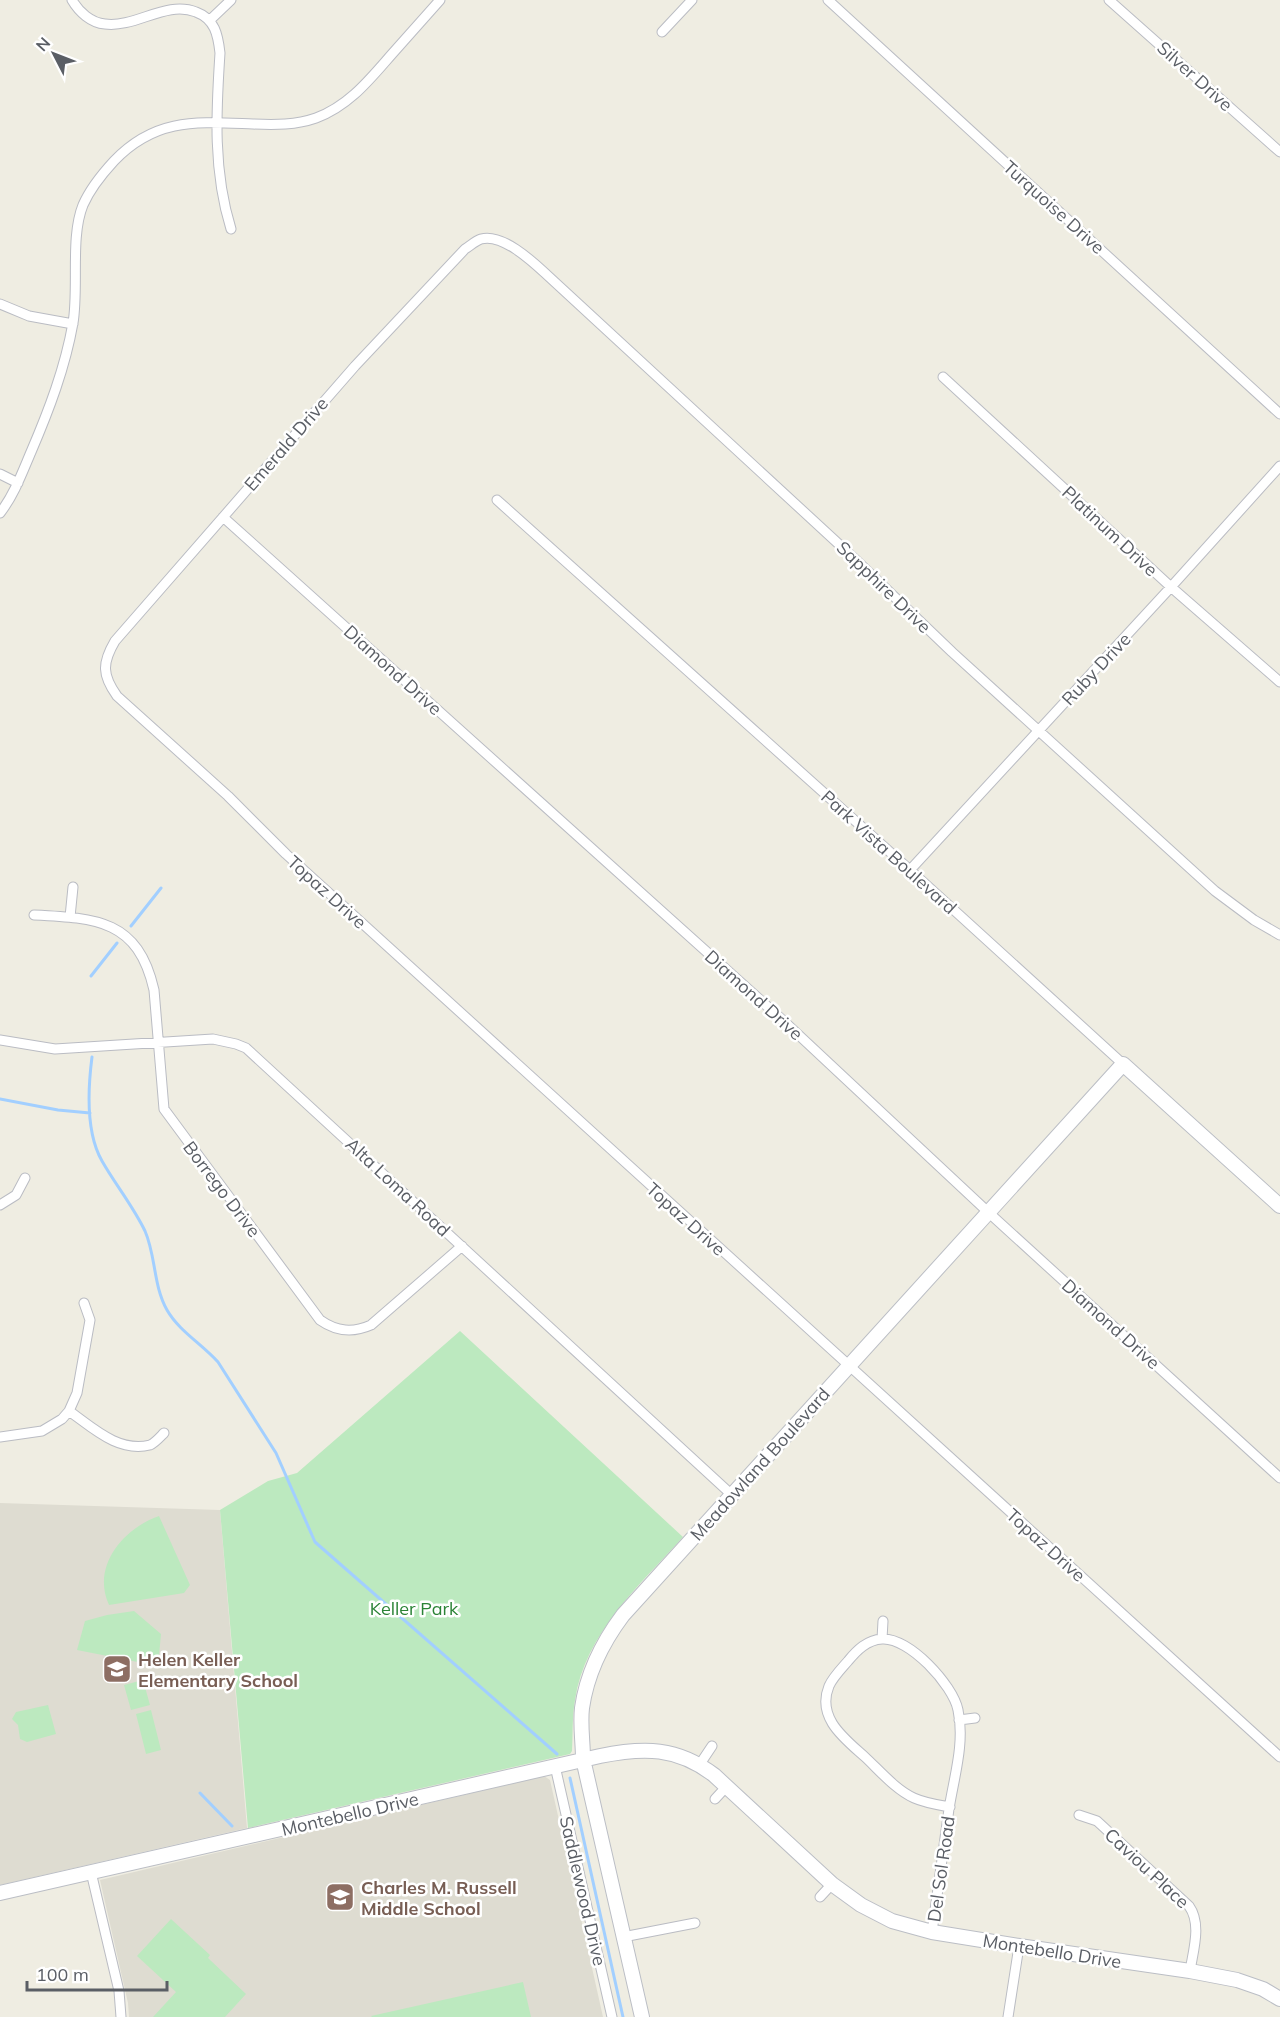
<svg xmlns="http://www.w3.org/2000/svg" width="1280" height="2017" viewBox="0 0 1280 2017" font-family="Mulish,sans-serif">
<rect width="100%" height="100%" fill="#efede2"/>
<path fill="#dedcd1" d="M 0,1503 L 220,1510 L 247,1828 L 0,1885 Z
M 544,1776 L 550,1780 L 603,2017 L 129,2017 L 128,2003 L 100,1880 Z"/>
<path fill="#bce9bf" d="M 460,1331 L 683,1537 C 640,1585 585,1633 575,1700 C 572,1717 573,1734 572,1751 L 570,1754 L 248,1828 L 220,1510 L 268,1481 L 297,1473 Z
M 159,1516 L 190,1585 L 184,1593 L 109,1605 C 91,1566 124,1528 159,1516 Z
M 134,1611 L 161,1634 L 158,1666 L 77,1650 L 85,1621 L 107,1615 Z
M 143,1680 L 150,1705 L 131,1710 L 124,1685 Z
M 48,1705 L 56,1734 L 27,1742 L 20,1739 L 18,1725 L 12,1719 L 16,1712 Z
M 151,1710 L 161,1750 L 146,1754 L 136,1714 Z
M 171,1919 L 210,1955 L 208,1958 L 246,1994 L 225,2017 L 153,2017 L 176,1992 L 137,1956 Z
M 523,1982 L 531,2017 L 372,2017 L 371,2016 Z"/>
<g fill="none" stroke-linecap="round" stroke-linejoin="round">
<path stroke="#a2cfff" stroke-width="3" d="M 131,926 L 161,888
M 91,976 L 117,943
M 92,1057 C 88,1088 86,1133 102,1161 C 115,1184 133,1206 145,1231 C 156,1256 153,1285 167,1310 C 179,1331 202,1344 218,1362 L 276,1453 L 315,1542 L 557,1754
M 0,1099 L 58,1110 L 90,1113
M 570,1778 L 623,2017
M 200,1793 L 232,1826"/>
<g stroke="#babcc3" stroke-width="11">
<path id="street" d="M 72,0 C 79,12 91,23 105,24 C 136,28 166,0 196,12 C 215,19 218,35 220,53 C 216,113 213,171 231,229
M 828,0 L 1280,414
M 1109,0 L 1280,152
M 210,20 L 231,0
M 662,32 L 692,0
M 0,304 L 29,316 L 73,324
M 943,377 L 1171,587 L 1280,682
M 0,474 L 18,483
M 497,500 L 910,870 L 1123,1064
M 0,513 C 14,495 22,473 31,452 C 49,410 65,368 73,323 C 79,287 70,237 83,205 C 90,189 102,174 114,161 C 156,117 198,122 253,124 C 275,125 296,125 316,118 C 349,106 370,79 392,54 C 408,36 424,18 440,0
M 223,517 L 788,1025 L 988,1212 L 1280,1478
M 910,870 L 1171,587 L 1280,466
M 34,915 C 97,918 138,920 154,990 L 164,1109 L 320,1320 C 337,1332 353,1333 371,1325 L 462,1246
M 70,917 L 73,887
M 1280,935 L 1254,920 L 1215,891 L 952,652 L 856,560 L 546,274 C 532,261 502,233 481,239 C 475,241 470,246 465,249 L 355,366 L 115,641 C 102,663 102,675 117,696 L 228,796 L 286,854 L 1280,1757
M 0,1040 L 55,1049 L 213,1039 L 236,1044 L 246,1048 L 732,1495
M 0,1205 L 16,1195 L 25,1178
M 69,1411 C 92,1427 118,1453 150,1445 C 155,1443 160,1437 164,1433
M 0,1437 L 42,1431 L 62,1419 L 69,1411 L 77,1393 L 90,1320 L 84,1303
M 882,1639 L 883,1621
M 959,1720 L 975,1718
M 700,1764 L 712,1746
M 555,1766 L 612,2017
M 715,1799 L 727,1786
M 1079,1815 L 1097,1821 L 1189,1906 C 1202,1924 1193,1951 1190,1971
M 91,1872 L 119,1991 L 121,2017
M 820,1897 L 832,1884
M 932,1932 C 938,1891 943,1850 949,1809 C 954,1777 965,1743 958,1710 C 953,1685 909,1637 882,1639 C 867,1640 857,1650 848,1661 C 842,1668 833,1677 829,1686 C 816,1718 845,1739 865,1757 C 880,1771 896,1790 914,1798 C 925,1803 938,1805 950,1807
M 623,1937 L 695,1923
M 1008,2017 L 1019,1946"/>
</g>
<g stroke="#bbbec5" stroke-width="16">
<path id="secondary" d="M 0,1893 L 600,1756 C 644,1747 677,1747 714,1775 L 832,1884 L 861,1905 L 892,1921 L 932,1932 L 1019,1946 L 1190,1971 L 1237,1980 L 1263,1989 L 1280,1999
M 642,2017 L 583,1759 C 583,1742 580,1725 582,1708 C 587,1673 602,1643 623,1615 L 1123,1064 L 1280,1206"/>
</g>
<use href="#street" stroke="#fff" stroke-width="9"/>
<use href="#secondary" stroke="#fff" stroke-width="14"/>
</g>
<defs>
<g id="school-square" transform="scale(1.5)"><rect x="-9" y="-9" width="18" height="18" rx="4" fill="#8d6e63" stroke="#fff"/><path d="M0-5L7-2L0 1L-7-2ZM-4 1L0 2.5L4 1V4Q0 6-4 4Z" fill="#fff"/></g>
</defs>
<g fill-rule="evenodd">
<use href="#school-square" x="117" y="1669"/>
<use href="#school-square" x="340" y="1897"/>
</g>
<g text-anchor="middle" dominant-baseline="central" stroke-width="5" stroke-linejoin="round" paint-order="stroke">
<g font-size="18" fill="#5a5e65" stroke="#fff">
<text transform="translate(1195 76) rotate(42)">Silver Drive</text>
<text transform="translate(1054 207) rotate(42)">Turquoise Drive</text>
<text transform="translate(286 444) rotate(-49)">Emerald Drive</text>
<text transform="translate(1110 531) rotate(43)">Platinum Drive</text>
<text transform="translate(884 587) rotate(44)">Sapphire Drive</text>
<text transform="translate(1096 669) rotate(-47)">Ruby Drive</text>
<text transform="translate(393 670) rotate(42)">Diamond Drive</text>
<text transform="translate(889 852) rotate(42)">Park Vista Boulevard</text>
<text transform="translate(327 892) rotate(42)">Topaz Drive</text>
<text transform="translate(754 995) rotate(42)">Diamond Drive</text>
<text transform="translate(398 1187) rotate(43)">Alta Loma Road</text>
<text transform="translate(222 1189) rotate(53)">Borrego Drive</text>
<text transform="translate(686 1219) rotate(42)">Topaz Drive</text>
<text transform="translate(1111 1324) rotate(42)">Diamond Drive</text>
<text transform="translate(760 1464) rotate(-48)">Meadowland Boulevard</text>
<text transform="translate(1046 1545) rotate(42)">Topaz Drive</text>
<text transform="translate(350 1814) rotate(-13)">Montebello Drive</text>
<text transform="translate(1147 1868) rotate(43)">Caviou Place</text>
<text transform="translate(941 1869) rotate(-82)">Del Sol Road</text>
<text transform="translate(583 1891) rotate(77)">Saddlewood Drive</text>
<text transform="translate(1052 1951) rotate(9)">Montebello Drive</text>
</g>
<g font-size="18" fill="#2b8336" stroke="#fff">
<text x="414" y="1608">Keller Park</text>
</g>
<g font-size="18" font-weight="bold" fill="#785e54" stroke="#fff" text-anchor="start">
<text x="138" y="1659">Helen Keller<tspan x="138" dy="21">Elementary School</tspan></text>
<text x="361" y="1887">Charles M. Russell<tspan x="361" dy="21">Middle School</tspan></text>
</g>
</g>
<g transform="translate(54 54) rotate(312)" stroke="#ffffff" stroke-width="4.5" paint-order="stroke">
<path d="M0-4.5L10 22L0 15L-10 22Z" fill="#5a5e65"/>
<text y="-9" font-size="16" font-weight="bold" text-anchor="middle" fill="#5a5e65">N</text>
</g>
<path d="M27 1981v9h140v-9" fill="none" stroke="#5a5e65" stroke-width="3"/>
<text x="36" y="1981" font-size="18" fill="#5a5e65" stroke="#ffffff" stroke-width="4.5" paint-order="stroke">100 m</text>
</svg>
